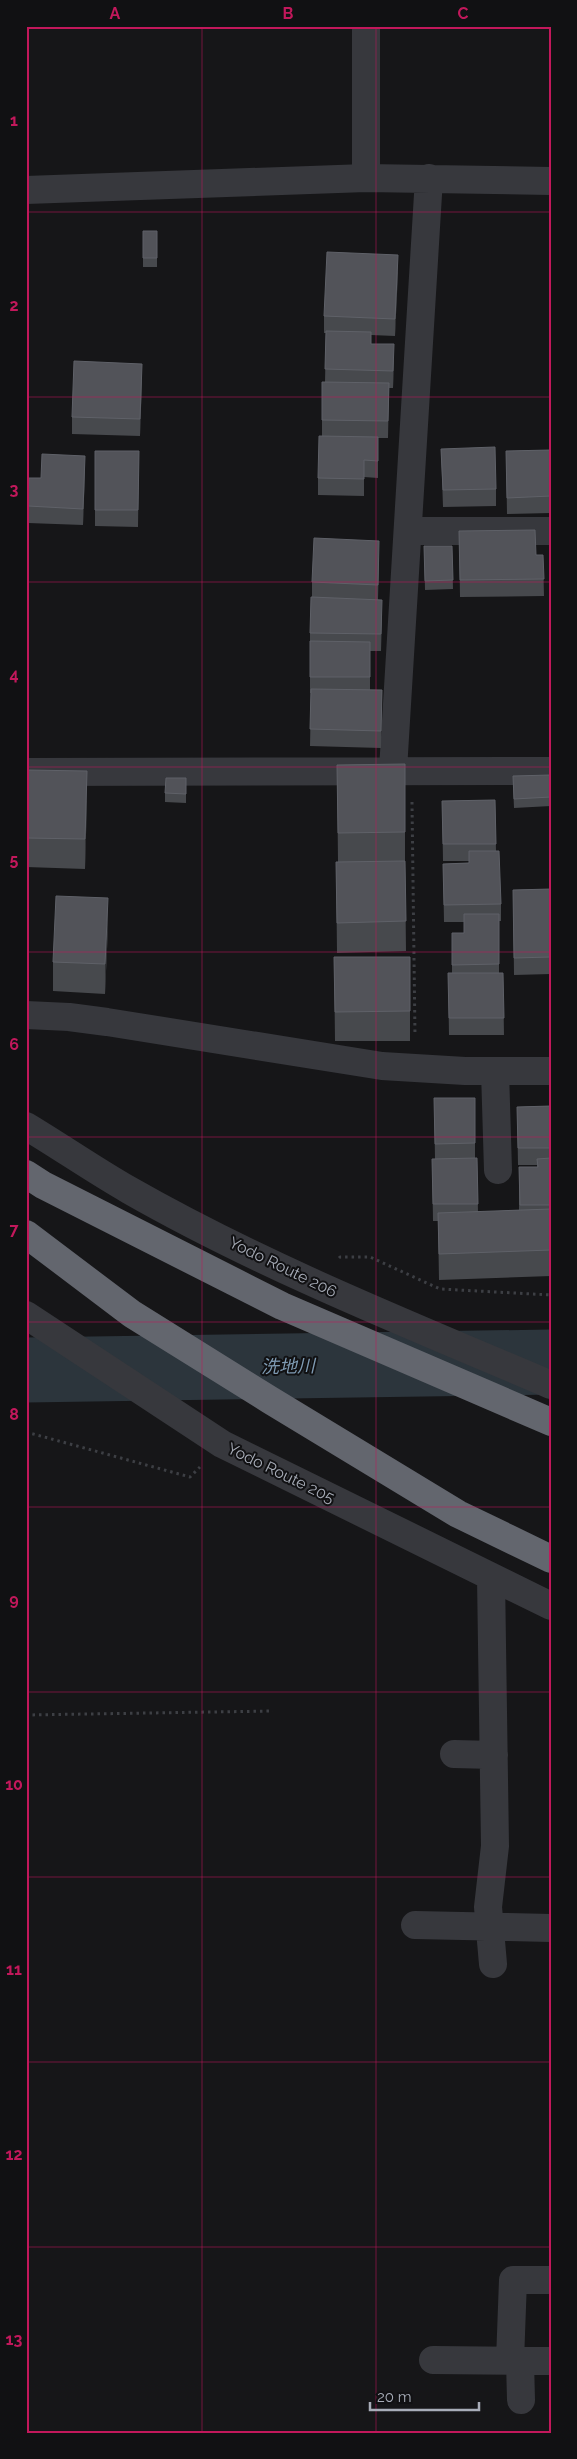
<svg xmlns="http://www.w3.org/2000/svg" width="577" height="2459" viewBox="0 0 577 2459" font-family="Raleway,'Noto Sans JP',sans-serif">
<rect width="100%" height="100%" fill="#161618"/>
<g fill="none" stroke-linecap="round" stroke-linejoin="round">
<path stroke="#2c353c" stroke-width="65" d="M 26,1370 L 551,1362"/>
<path stroke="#3d3f44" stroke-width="3" stroke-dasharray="2.5 4" stroke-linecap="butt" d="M 412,802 L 415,1036
M 339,1258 L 340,1257 L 370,1257 L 440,1289 L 551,1295
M 26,1432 L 190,1477 L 200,1467
M 26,1715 L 273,1711"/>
<path stroke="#37383d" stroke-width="28" d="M 366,178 L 366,26
M 26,190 L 366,178 L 551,181
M 408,531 L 551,531
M 393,770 L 429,178
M 26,772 L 551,771
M 26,1015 L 69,1017 L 107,1022 L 382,1066 L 465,1071 L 551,1071
M 495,1071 L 498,1170
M 26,1126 C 61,1147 94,1170 129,1190 C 262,1266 410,1325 551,1385
M 26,1315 L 222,1444 L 551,1606
M 491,1577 L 495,1846 L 488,1907 L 493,1964
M 454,1754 L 494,1755
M 415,1925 L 551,1928
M 433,2360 L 551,2361
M 510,2361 L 513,2280 L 551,2280
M 520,2361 L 521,2400"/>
<path stroke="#63666e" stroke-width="28" d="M 26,1174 L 43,1185 L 282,1306 L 551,1422
M 26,1234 L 132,1314 L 270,1400 L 458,1514 L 551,1559"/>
</g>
<path fill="#47494d" d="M 143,231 L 157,231 L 157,267 L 143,267 Z
M 398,272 L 395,336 L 371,335 L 371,344 L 394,361 L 393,388 L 389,388 L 388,438 L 378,438 L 378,478 L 364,477 L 364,496 L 318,495 L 318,478 L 322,436 L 322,382 L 325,382 L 326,333 L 324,333 L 324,316 Z
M 142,381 L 140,436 L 72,434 L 72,417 Z
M 441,449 L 496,489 L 496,506 L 443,507 Z
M 551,450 L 551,513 L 507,514 L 506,451 Z
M 95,451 L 139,451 L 138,527 L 95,526 Z
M 85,472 L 83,525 L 28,523 L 28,506 L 41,478 Z
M 459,531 L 536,555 L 543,555 L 544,596 L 460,597 Z
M 424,546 L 452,546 L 453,589 L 425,590 Z
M 379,558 L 378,599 L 382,616 L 381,651 L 370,651 L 370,690 L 382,690 L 381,748 L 310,746 L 311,693 L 310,693 L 310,633 L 312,597 L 312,582 Z
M 405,764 L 405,862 L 406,951 L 337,953 L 336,862 L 338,862 L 337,765 Z
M 26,770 L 87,801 L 85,869 L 26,867 Z
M 551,775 L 551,806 L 514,808 L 513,785 Z
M 186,778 L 186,803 L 165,802 L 165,793 Z
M 495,800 L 496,851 L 501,904 L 501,921 L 499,921 L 499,973 L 503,973 L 504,1035 L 449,1035 L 448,973 L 452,973 L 452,933 L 464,933 L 464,922 L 444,922 L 443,864 L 469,863 L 469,861 L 443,861 L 442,801 Z
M 551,889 L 551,974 L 514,975 L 513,890 Z
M 108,927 L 105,994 L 53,991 L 53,962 Z
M 334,957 L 410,957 L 410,1041 L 335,1041 Z
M 434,1098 L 475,1098 L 475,1158 L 477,1158 L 478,1212 L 519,1210 L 519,1167 L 537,1167 L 537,1165 L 518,1165 L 517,1107 L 551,1106 L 551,1276 L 439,1280 L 438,1221 L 433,1221 L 432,1159 L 435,1159 Z"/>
<path fill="#2f3033" d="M 398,255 L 398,272 L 395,336 L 395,319 Z
M 394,344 L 394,361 L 393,388 L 393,371 Z
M 142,364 L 142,381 L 140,436 L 140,419 Z
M 85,456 L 85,472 L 83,525 L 83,509 Z
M 87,771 L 87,801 L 85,869 L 85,839 Z
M 108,898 L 108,927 L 105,994 L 105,964 Z"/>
<path fill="#525359" stroke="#5f6168" d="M 143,231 L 157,231 L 157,258 L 143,258 Z
M 327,252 L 398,255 L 395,319 L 324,316 Z
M 326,331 L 371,332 L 371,344 L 394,344 L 393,371 L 325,369 Z
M 74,361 L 142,364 L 140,419 L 72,417 Z
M 322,382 L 389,383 L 388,421 L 322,420 Z
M 319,436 L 378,437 L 378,461 L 364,460 L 364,479 L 318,478 Z
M 495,447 L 496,489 L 443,490 L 441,449 Z
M 551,450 L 551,496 L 507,498 L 506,451 Z
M 95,451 L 139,451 L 138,510 L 95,510 Z
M 42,454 L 85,456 L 83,509 L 28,506 L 29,478 L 41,478 Z
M 535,530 L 536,555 L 543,555 L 544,579 L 460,580 L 459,531 Z
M 314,538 L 379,541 L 378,585 L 312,582 Z
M 424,546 L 452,546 L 453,580 L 425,581 Z
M 311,597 L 382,600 L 381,634 L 310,633 Z
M 310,641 L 370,642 L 370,677 L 310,677 Z
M 311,689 L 382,690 L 381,731 L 310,729 Z
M 405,764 L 405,832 L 338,833 L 337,765 Z
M 26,770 L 87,771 L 85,839 L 26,838 Z
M 551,775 L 551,797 L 514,799 L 513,776 Z
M 166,778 L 186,778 L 186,794 L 165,793 Z
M 495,800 L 496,844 L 443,844 L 442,801 Z
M 469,851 L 499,851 L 501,904 L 444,905 L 443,864 L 469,863 Z
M 405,861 L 406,921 L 337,923 L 336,862 Z
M 551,889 L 551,957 L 514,958 L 513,890 Z
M 56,896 L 108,898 L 105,964 L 53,962 Z
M 464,914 L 499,914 L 499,964 L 452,965 L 452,933 L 464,933 Z
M 334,957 L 410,957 L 410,1011 L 335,1012 Z
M 448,973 L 503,973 L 504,1018 L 449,1018 Z
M 434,1098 L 475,1098 L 475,1143 L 435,1144 Z
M 551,1106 L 551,1148 L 518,1148 L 517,1107 Z
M 477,1158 L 478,1204 L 433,1204 L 432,1159 Z
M 551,1158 L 551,1205 L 520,1205 L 519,1167 L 538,1167 L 537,1159 Z
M 551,1209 L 551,1250 L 439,1254 L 438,1213 Z"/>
<path fill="none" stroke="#c2185b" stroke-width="1" stroke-opacity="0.55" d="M 202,26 L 202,2433M 376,26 L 376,2433M 26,212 L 551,212M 26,397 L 551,397M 26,582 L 551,582M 26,767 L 551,767M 26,952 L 551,952M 26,1137 L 551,1137M 26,1322 L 551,1322M 26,1507 L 551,1507M 26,1692 L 551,1692M 26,1877 L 551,1877M 26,2062 L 551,2062M 26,2247 L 551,2247"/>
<g text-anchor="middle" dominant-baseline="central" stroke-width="4" stroke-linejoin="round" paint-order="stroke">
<g font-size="16" fill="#a8adb8" stroke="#111113">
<text transform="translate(283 1267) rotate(26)">Yodo Route 206</text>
<text transform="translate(281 1473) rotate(26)">Yodo Route 205</text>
</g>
<g font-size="18" font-style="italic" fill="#7f9bb3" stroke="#111113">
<text transform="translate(288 1366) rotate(-1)">洗地川</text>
</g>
</g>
<rect width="577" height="2459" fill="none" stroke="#111113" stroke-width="55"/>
<path d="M370 2402v8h109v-8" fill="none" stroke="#a8adb8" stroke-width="2.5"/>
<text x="377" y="2402" font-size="15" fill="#a8adb8" stroke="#111113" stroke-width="4" paint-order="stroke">20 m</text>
<rect x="28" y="28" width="522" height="2404" fill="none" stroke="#c2185b" stroke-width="2"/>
<g font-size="16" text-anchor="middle" font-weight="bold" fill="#c2185b">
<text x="115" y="19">A</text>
<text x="288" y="19">B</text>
<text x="463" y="19">C</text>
<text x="14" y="126">1</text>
<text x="14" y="311">2</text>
<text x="14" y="495">3</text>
<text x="14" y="680">4</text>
<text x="14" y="865">5</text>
<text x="14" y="1050">6</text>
<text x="14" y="1235">7</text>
<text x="14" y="1420">8</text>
<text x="14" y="1605">9</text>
<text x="14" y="1790">10</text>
<text x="14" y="1975">11</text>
<text x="14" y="2160">12</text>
<text x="14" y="2345">13</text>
</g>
</svg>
